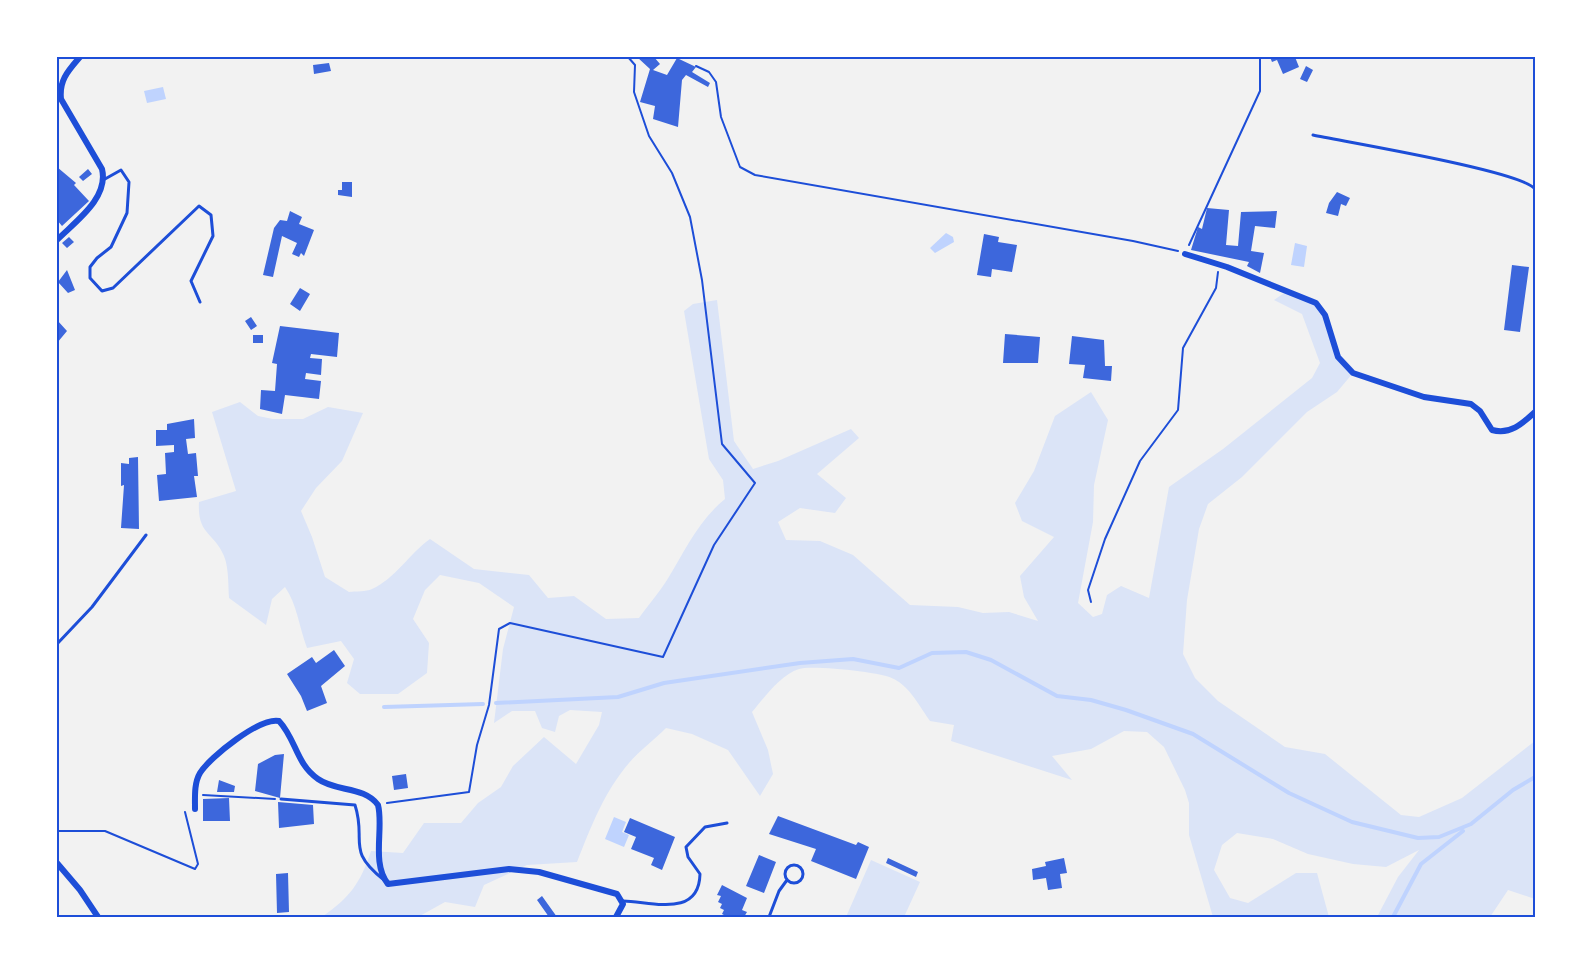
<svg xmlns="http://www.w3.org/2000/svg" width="1592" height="974" viewBox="0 0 1592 974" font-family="Quicksand,sans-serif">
<rect width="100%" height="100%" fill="#f2f2f2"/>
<path fill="#dbe4f7" d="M 1287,291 L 1322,309 L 1338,357 L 1353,373 L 1337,392 L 1307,412 L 1242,477 L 1208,504 L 1199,529 L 1187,600 L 1183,654 L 1195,678 L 1218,701 L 1285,747 L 1325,754 L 1401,815 L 1419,817 L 1462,798 L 1535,741 L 1535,899 L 1508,890 L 1490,917 L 1377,917 L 1398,877 L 1419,850 L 1386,867 L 1353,864 L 1308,854 L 1273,839 L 1237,833 L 1222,845 L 1214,870 L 1230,898 L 1248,903 L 1296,873 L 1317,873 L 1329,917 L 1213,917 L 1189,835 L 1189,803 L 1185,790 L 1164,747 L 1147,732 L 1124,731 L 1091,749 L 1052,756 L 1072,780 L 951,741 L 954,725 L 930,721 C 920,707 910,687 894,679 C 882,672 812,665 799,669 C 780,675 764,698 752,712 L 768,750 L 773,774 L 760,796 L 728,750 L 692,734 L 666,728 C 654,740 640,750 629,763 C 604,792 591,827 577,862 L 527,865 L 484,885 L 475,907 L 445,902 L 418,917 L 322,917 C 350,897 360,884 371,851 L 403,853 L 424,823 L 461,823 L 478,803 L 501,787 L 513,766 L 544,737 L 576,764 L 599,725 L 602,712 L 570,710 L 559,716 L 555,732 L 542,728 L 535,711 L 512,711 L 494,723 L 503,649 L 514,607 L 479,583 L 440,575 L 425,590 L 413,619 L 429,643 L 427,673 L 398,694 L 360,694 L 347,683 L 354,659 L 341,641 L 307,648 C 299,627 297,604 285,587 L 272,599 L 266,625 L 229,598 C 228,586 229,568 224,556 C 214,532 197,535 199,502 L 236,491 L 212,412 L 240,402 L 258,416 L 273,419 L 303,419 L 328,407 L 363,413 L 342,461 L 316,488 L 301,511 L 312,537 L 325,577 L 349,592 C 356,591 366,592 372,589 C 395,579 410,553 430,539 L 474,569 L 529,575 L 548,598 L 574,596 L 606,619 L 639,618 C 648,605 659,593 667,580 C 685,551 698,521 725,499 L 723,480 L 709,459 L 684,311 L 693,304 L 717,300 L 734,441 L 753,469 L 778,461 L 851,429 L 859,438 L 817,474 L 846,498 L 835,513 L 800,508 L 778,522 L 786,540 L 820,541 L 853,555 L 910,605 L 958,607 L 983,613 L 1009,612 L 1038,621 L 1024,597 L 1020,576 L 1054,537 L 1022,521 L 1015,503 L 1034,471 L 1055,416 L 1091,392 L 1108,420 L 1094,485 L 1093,522 L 1078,603 L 1093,617 L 1102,614 L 1107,595 L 1121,586 L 1149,598 L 1169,487 L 1223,449 L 1312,378 L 1320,363 L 1302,314 L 1274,300 Z
M 871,860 L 920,882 L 904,917 L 846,917 Z"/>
<path fill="#bfd3fe" d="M 163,87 L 166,99 L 147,103 L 144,91 Z
M 946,233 L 953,237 L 954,242 L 935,253 L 930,248 Z
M 1295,243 L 1307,246 L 1304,267 L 1291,265 Z
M 614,817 L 626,822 L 622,832 L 629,835 L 624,847 L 605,839 Z"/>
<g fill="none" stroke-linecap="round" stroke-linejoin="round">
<path stroke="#bfd3fe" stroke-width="4" d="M 496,703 L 618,697 L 664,683 L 800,663 L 853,659 L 899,668 L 932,653 L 966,652 L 991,660 L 1057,696 L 1091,700 L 1126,710 L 1193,734 L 1289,793 L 1352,822 L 1418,838 L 1439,837 L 1471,824
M 384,707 L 483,704
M 1471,824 L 1513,790 L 1535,777
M 1393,917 L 1421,864 L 1463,831"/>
</g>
<path fill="#3d67dc" d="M 637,57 L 654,57 L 660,64 L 653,70 L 667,75 L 677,58 L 696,67 L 692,72 L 710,83 L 708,87 L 686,75 L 682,80 L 678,127 L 653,119 L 655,106 L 640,102 L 650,69 Z
M 1270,57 L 1295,57 L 1299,67 L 1283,74 L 1277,60 L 1272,62 Z
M 329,63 L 331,71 L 314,74 L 313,65 Z
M 1306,66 L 1313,70 L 1307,82 L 1300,79 Z
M 57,167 L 76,183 L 74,185 L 89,201 L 62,226 L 57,220 Z
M 88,169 L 92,174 L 83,181 L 79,177 Z
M 342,182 L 352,182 L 352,197 L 338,195 L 338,190 L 342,190 Z
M 1337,192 L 1350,198 L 1346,206 L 1341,204 L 1338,216 L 1326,213 L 1329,203 Z
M 1207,208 L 1229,210 L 1226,245 L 1238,246 L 1241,212 L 1277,211 L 1275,228 L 1255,226 L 1251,251 L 1264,253 L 1260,273 L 1247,266 L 1249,262 L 1191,250 L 1198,227 L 1202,229 Z
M 290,211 L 302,217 L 299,224 L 314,230 L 304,256 L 301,253 L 299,257 L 292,254 L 297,243 L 282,236 L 273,277 L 263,275 L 274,228 L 280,220 L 287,221 Z
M 984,234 L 999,237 L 998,242 L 1017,245 L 1012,272 L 992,269 L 991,277 L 977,275 Z
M 69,237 L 74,242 L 67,248 L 62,243 Z
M 1512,265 L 1529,267 L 1520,332 L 1504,330 Z
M 67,270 L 75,290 L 68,293 L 58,282 Z
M 300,288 L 310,294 L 300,311 L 290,304 Z
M 251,317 L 257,326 L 251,330 L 245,321 Z
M 57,320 L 67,331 L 57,343 Z
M 280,326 L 339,333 L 337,357 L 311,354 L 310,358 L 322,359 L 321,375 L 306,373 L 305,379 L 321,381 L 319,399 L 285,395 L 282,414 L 260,409 L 261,390 L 275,391 L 277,364 L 272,363 Z
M 1005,334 L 1040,337 L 1038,363 L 1003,363 Z
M 253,335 L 263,335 L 263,343 L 253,343 Z
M 1072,336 L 1104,340 L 1105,366 L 1112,366 L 1111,381 L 1083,378 L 1085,365 L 1069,364 Z
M 194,419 L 195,438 L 186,439 L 188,454 L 196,453 L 198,476 L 194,476 L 197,497 L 159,501 L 157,475 L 166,474 L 165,453 L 174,452 L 174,445 L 156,446 L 156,430 L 167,430 L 167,424 Z
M 138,457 L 139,529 L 121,528 L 124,485 L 121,486 L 121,463 L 129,464 L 129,458 Z
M 334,650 L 345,666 L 321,686 L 327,703 L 307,711 L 301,696 L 287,674 L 312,657 L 316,663 Z
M 284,754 L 280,798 L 255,791 L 258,764 L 275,755 Z
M 406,774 L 408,788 L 394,790 L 392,776 Z
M 219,780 L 235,786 L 234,792 L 217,792 Z
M 229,798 L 230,821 L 203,821 L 203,799 Z
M 278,802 L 313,805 L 314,824 L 279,828 Z
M 778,816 L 856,845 L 858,842 L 869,847 L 856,879 L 811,861 L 816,849 L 769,834 Z
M 630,818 L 675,837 L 662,870 L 651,865 L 654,858 L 631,849 L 636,837 L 624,832 Z
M 759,855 L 776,862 L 764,893 L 746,886 Z
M 888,858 L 918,872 L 916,877 L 886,863 Z
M 1064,858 L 1067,873 L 1060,874 L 1062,888 L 1048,890 L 1046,878 L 1033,880 L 1032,869 L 1046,866 L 1045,862 Z
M 288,873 L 289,912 L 277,913 L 276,874 Z
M 722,885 L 747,898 L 742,910 L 747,912 L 744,917 L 728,917 L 722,914 L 724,910 L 720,908 L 722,904 L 718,902 L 721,896 L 717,895 Z
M 542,896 L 557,917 L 549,917 L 537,900 Z"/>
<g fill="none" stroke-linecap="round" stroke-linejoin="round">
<path stroke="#1d4ed8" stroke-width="2" d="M 696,66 L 709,72 L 716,82 L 721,117 L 740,167 L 755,175 L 1133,241 L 1178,251
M 1189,245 L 1260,91 L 1260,57
M 1091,602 L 1088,590 L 1105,539 L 1140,461 L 1178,410 L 1183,348 L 1216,288 L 1218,272
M 203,795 L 275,799
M 387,803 L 469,792 L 477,745 L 489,705 L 499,629 L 510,623 L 663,657 L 714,545 L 755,483 L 722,444 L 702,280 L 690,217 L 672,173 L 649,136 L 634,92 L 635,65 L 628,57
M 57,831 L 105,831 L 195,869 L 198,864 L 185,812"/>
<path stroke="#1d4ed8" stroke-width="3" d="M 1313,135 C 1346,142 1522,171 1535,189
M 105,179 L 121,170 L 129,182 L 127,213 L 111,247 L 97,258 L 90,267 L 90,278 L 102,291 L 113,288 L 199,206 L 211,215 L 213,236 L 191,281 L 200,302
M 57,644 L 92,607 L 146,535
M 281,799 L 355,805 C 367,842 345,849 384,880
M785 874a9 9 0 1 1 18 0a9 9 0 1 1-18 0Z
M 623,901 C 650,901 699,919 700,874 L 688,857 L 686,847 L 705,827 L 727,823
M 769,917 L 779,891 L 787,880"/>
<path stroke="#1d4ed8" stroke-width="6" d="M 57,240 C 76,221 109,198 102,169 L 61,99 C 59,80 68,71 80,57
M 1185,254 L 1227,267 L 1316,303 L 1325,315 L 1338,357 L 1353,373 L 1424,397 L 1471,404 L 1480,411 L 1492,430 C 1510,435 1522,424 1535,412
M 195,809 C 195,797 194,783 200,773 C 210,757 260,717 279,721 C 296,739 296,764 318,779 C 336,792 364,786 378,805 C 384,828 371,863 388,884 L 509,869 L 539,872 L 617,894 L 623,904 L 616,917
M 57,863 L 80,890 L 98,917"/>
</g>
<rect width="1592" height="974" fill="none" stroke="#ffffff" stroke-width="117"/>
<rect x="58" y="58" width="1476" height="858" fill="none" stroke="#1d4ed8" stroke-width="2"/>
</svg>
